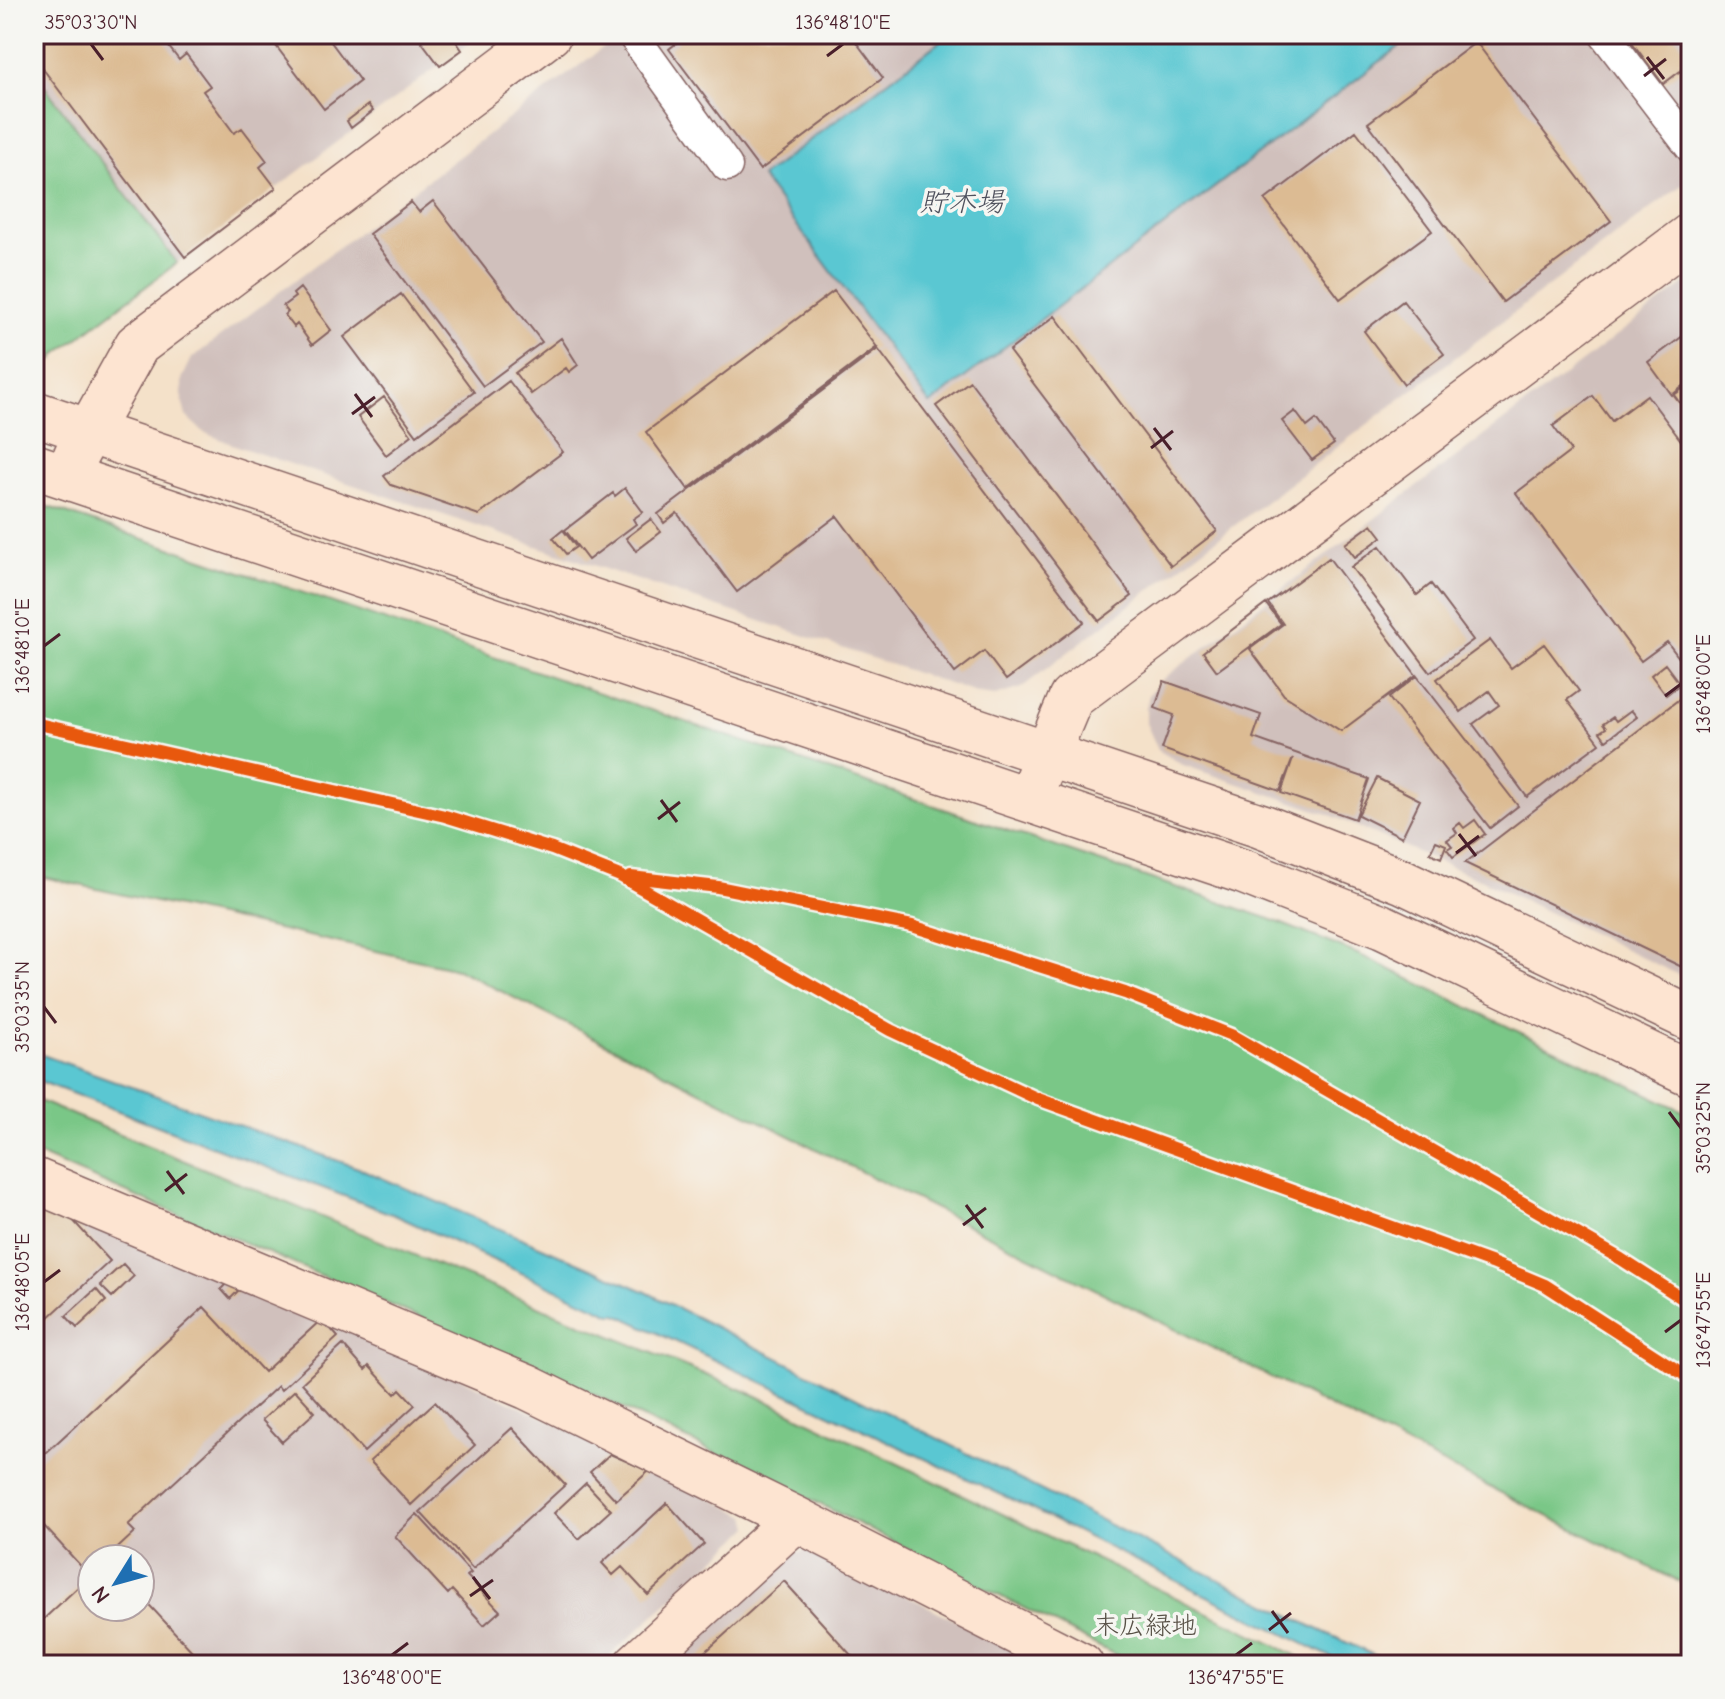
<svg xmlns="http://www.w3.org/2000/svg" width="1725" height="1699" viewBox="0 0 1725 1699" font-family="'Comic Neue','Klee One',sans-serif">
<rect width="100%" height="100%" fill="#f6f6f2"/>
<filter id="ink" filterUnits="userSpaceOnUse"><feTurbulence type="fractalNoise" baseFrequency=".0125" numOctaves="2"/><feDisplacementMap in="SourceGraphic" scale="16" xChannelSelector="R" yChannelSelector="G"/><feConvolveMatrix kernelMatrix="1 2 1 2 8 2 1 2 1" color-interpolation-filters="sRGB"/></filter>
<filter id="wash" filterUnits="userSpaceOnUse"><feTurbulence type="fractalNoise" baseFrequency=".006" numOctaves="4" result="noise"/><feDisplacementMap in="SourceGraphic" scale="32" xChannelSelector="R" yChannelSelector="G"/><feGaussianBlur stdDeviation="1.8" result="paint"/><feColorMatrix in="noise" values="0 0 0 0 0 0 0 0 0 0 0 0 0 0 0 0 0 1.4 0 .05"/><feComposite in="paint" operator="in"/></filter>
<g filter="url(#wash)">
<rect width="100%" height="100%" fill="#f4e1c9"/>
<path fill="#d0c0bc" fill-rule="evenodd" d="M 34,34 L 481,34 L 177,263 L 34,72 Z
M 621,34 L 950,34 L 761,177 L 930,404 L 1416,34 L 1691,34 L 1691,178 L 1021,688 L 995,696 L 979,694 L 237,446 L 203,432 L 186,416 L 182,400 L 182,379 L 192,358 Z
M 1691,279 L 1691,686 L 1686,691 L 1691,698 L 1691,981 L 1482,880 L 1328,814 L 1183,765 L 1158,750 L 1146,723 L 1146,708 L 1149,695 L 1159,682 Z
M 34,1200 L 367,1333 L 747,1516 L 750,1527 L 600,1665 L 34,1665 ZM 92,1559 L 140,1559 L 140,1607 L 92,1607 Z
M 815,1549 L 1043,1665 L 664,1665 L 784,1555 Z"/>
<path fill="#7ac787" stroke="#627359" stroke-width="2" d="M 34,72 L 177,263 L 54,356 L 55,358 L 34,374 Z
M 34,502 L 1270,919 L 1360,955 L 1691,1115 L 1691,1588 L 457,969 L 34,875 Z
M 34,1099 L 755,1395 L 1316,1665 L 1135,1665 L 810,1499 L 550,1373 L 34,1153 Z"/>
<path fill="#5ac7d2" stroke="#52737e" stroke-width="2" d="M 950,34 L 1416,34 L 930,404 L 761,177 Z
M 34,1052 L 361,1169 L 644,1291 L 1313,1627 L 1395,1665 L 1347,1665 L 1017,1502 L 617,1314 L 611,1314 L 397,1216 L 34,1079 Z"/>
<g id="blocks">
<path fill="#dcbb93" d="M 34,34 L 159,34 L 179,60 L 186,54 L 210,86 L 203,91 L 234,133 L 242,128 L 267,161 L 260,167 L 276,188 L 185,257 L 34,57 Z
M 267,34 L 325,34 L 360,81 L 324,109 Z
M 416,34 L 451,34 L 462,50 L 440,66 Z
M 673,34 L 850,34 L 883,78 L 760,170 L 669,49 L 679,41 Z
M 1626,34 L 1674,34 L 1691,57 L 1691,63 L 1663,84 Z
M 1476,42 L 1611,221 L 1503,302 L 1368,123 Z
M 368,105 L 373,111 L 351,128 L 347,121 Z
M 1356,131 L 1432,231 L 1340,299 L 1265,200 Z
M 433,201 L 542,342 L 483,386 L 369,234 L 411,202 L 419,212 Z
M 300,288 L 331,330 L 312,345 L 297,324 L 294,327 L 285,315 L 288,312 L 283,306 L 295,297 L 293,294 Z
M 834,291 L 877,347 L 688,489 L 646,432 Z
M 401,294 L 474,392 L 417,435 L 344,337 Z
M 1403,301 L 1444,354 L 1404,384 L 1364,331 Z
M 1055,316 L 1217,531 L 1171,566 L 1009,351 Z
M 1691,330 L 1691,380 L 1672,395 L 1648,362 Z
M 561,338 L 578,365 L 569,372 L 566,368 L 531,394 L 515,373 Z
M 878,349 L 1084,622 L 1006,680 L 984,651 L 955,673 L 837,516 L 737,592 L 677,513 L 664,523 L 658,514 Z
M 509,381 L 563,452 L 479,515 L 391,485 L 384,476 Z
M 970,381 L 1132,596 L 1099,621 L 936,406 Z
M 1691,383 L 1691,418 L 1674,395 Z
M 1647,395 L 1691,454 L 1689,671 L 1667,642 L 1641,661 L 1516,493 L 1571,451 L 1553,426 L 1593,396 L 1612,421 Z
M 384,397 L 412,435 L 386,455 L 358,417 Z
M 1295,411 L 1307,427 L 1316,420 L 1334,444 L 1312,460 L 1282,421 Z
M 625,488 L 643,512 L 633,519 L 636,524 L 588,560 L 565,530 L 613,493 L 615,496 Z
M 651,519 L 661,532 L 636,551 L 626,538 Z
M 1372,524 L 1382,537 L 1355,557 L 1345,544 Z
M 563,530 L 576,547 L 566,554 L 553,538 Z
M 1380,546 L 1417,595 L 1431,584 L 1473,640 L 1430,672 L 1351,567 Z
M 1329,558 L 1416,675 L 1341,731 L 1284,695 L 1250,649 L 1283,624 L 1268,603 Z
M 1266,604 L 1281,624 L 1217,671 L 1203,652 Z
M 1490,640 L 1511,668 L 1544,644 L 1579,691 L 1567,700 L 1600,743 L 1527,797 L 1473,724 L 1499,705 L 1489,691 L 1461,712 L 1437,679 Z
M 1665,664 L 1680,684 L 1666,695 L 1651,675 Z
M 1417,676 L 1518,806 L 1490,828 L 1389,698 Z
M 1164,681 L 1261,715 L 1253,738 L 1369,779 L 1355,819 L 1281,793 L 1293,758 L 1280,791 L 1162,749 L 1174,715 L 1155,708 Z
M 1682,697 L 1691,709 L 1691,963 L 1684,968 L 1465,863 Z
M 1631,710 L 1637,717 L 1606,740 L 1600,732 L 1606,728 L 1603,724 L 1613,717 L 1616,721 Z
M 1377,778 L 1420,800 L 1402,837 L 1358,815 Z
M 1475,820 L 1485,834 L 1453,857 L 1447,849 L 1452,846 L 1447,840 L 1457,833 L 1454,828 L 1460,823 L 1464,828 Z
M 1436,841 L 1446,845 L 1441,858 L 1430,853 Z
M 34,1202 L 70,1217 L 110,1261 L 34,1331 Z
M 123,1264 L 134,1276 L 112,1297 L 100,1285 Z
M 229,1281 L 238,1291 L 230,1299 L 221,1289 Z
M 96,1289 L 106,1301 L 77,1328 L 66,1316 Z
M 204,1307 L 264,1372 L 322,1319 L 338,1337 L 281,1390 L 278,1386 L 128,1525 L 135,1532 L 106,1559 L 92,1559 L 92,1572 L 89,1575 L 34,1515 L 34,1464 Z
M 343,1345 L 365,1370 L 369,1366 L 395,1394 L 400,1389 L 415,1405 L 364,1452 L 302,1383 Z
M 295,1390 L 315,1412 L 282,1442 L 262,1420 Z
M 435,1402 L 475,1445 L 411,1505 L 370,1461 Z
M 512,1428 L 565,1485 L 473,1569 L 420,1512 Z
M 610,1454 L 649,1471 L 616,1500 L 590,1472 Z
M 586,1483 L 611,1510 L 579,1539 L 554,1513 Z
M 667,1503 L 704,1544 L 648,1595 L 622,1567 L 613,1575 L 602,1563 Z
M 417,1514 L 471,1573 L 467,1576 L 500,1611 L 484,1625 L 452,1590 L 448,1594 L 395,1536 Z
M 92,1574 L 92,1607 L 140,1607 L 140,1595 L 205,1665 L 39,1665 L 34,1659 L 34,1628 Z
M 784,1581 L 860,1665 L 691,1665 Z"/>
</g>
</g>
<g filter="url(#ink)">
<use href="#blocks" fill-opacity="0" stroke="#866362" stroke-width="2"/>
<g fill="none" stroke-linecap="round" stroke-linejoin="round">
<g stroke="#866362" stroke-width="33">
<path id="street" d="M 632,34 L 727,166
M 1604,34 L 1691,148"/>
</g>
<g stroke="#866362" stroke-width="47">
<path id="secondary" d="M 34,413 L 1261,826 L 1402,881 L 1691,1019
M 76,455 L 137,345 L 549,34
M 34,466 L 1244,872 L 1383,927 L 1691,1074
M 1037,779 L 1071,698 L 1691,235
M 34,1180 L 527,1387 L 796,1519 L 1081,1665
M 636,1665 L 796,1519"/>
</g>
<use href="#street" stroke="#fff" stroke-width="30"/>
<use href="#secondary" stroke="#fde4d1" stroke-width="44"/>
<g stroke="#f6f6f2" stroke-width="17">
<path id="cycleway" d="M 34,723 L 445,816 L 552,849 L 620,876 L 890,1030 L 1038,1099 L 1492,1263 L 1545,1285 L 1691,1379
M 631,877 L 718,887 L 912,926 L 1125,993 L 1231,1035 L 1621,1259 L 1691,1304"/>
</g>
<use href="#cycleway" stroke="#e8590c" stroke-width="12"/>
</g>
</g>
<path fill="none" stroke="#4a1f2b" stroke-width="3" d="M 91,44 L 103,60M 827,56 L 843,44M 1647,57 L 1664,79M 1644,76 L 1666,59M 355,394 L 372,417M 352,414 L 375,397M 1154,428 L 1171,450M 1151,448 L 1173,431M 44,646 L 60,634M 1665,696 L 1681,684M 661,800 L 677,822M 658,819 L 680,802M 1459,834 L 1476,856M 1456,853 L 1479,836M 44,1007 L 56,1023M 1669,1112 L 1681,1128M 167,1171 L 184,1194M 165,1191 L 187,1174M 966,1205 L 983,1228M 963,1225 L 986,1208M 44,1282 L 60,1270M 1665,1332 L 1681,1320M 473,1577 L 490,1599M 470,1596 L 493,1580M 1272,1611 L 1288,1633M 1269,1630 L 1291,1613M 392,1655 L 408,1643M 1236,1655 L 1252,1643"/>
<g text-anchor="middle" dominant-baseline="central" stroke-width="7" stroke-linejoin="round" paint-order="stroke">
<g font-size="26" fill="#585147" stroke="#f6f6f2">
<text x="1145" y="1626">末広緑地</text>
</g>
<g font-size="28" font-style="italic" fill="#4f515d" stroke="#f6f6f2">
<text x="962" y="202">貯木場</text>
</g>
</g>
<rect width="1725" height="1699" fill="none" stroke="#f6f6f2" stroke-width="88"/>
<g transform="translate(116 1583) rotate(233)"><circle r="38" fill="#f6f6f2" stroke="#b1a0a2" stroke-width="2"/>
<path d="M0-6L14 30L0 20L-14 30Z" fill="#1f6fb2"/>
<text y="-12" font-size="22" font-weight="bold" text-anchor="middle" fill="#4a1f2b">N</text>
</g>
<rect x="44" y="44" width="1637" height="1611" fill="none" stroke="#4a1f2b" stroke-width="3"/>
<g font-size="20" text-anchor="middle" fill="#4a1f2b">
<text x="91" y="29">35°03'30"N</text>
<text x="843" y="29">136°48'10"E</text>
<text transform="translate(22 646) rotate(-90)" y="7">136°48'10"E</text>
<text transform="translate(1703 684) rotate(-90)" y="7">136°48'00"E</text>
<text transform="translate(22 1007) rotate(-90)" y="7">35°03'35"N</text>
<text transform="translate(1703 1128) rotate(-90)" y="7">35°03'25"N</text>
<text transform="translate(22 1282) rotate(-90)" y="7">136°48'05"E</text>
<text transform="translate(1703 1320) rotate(-90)" y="7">136°47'55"E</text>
<text x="392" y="1684">136°48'00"E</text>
<text x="1236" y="1684">136°47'55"E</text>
</g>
</svg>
